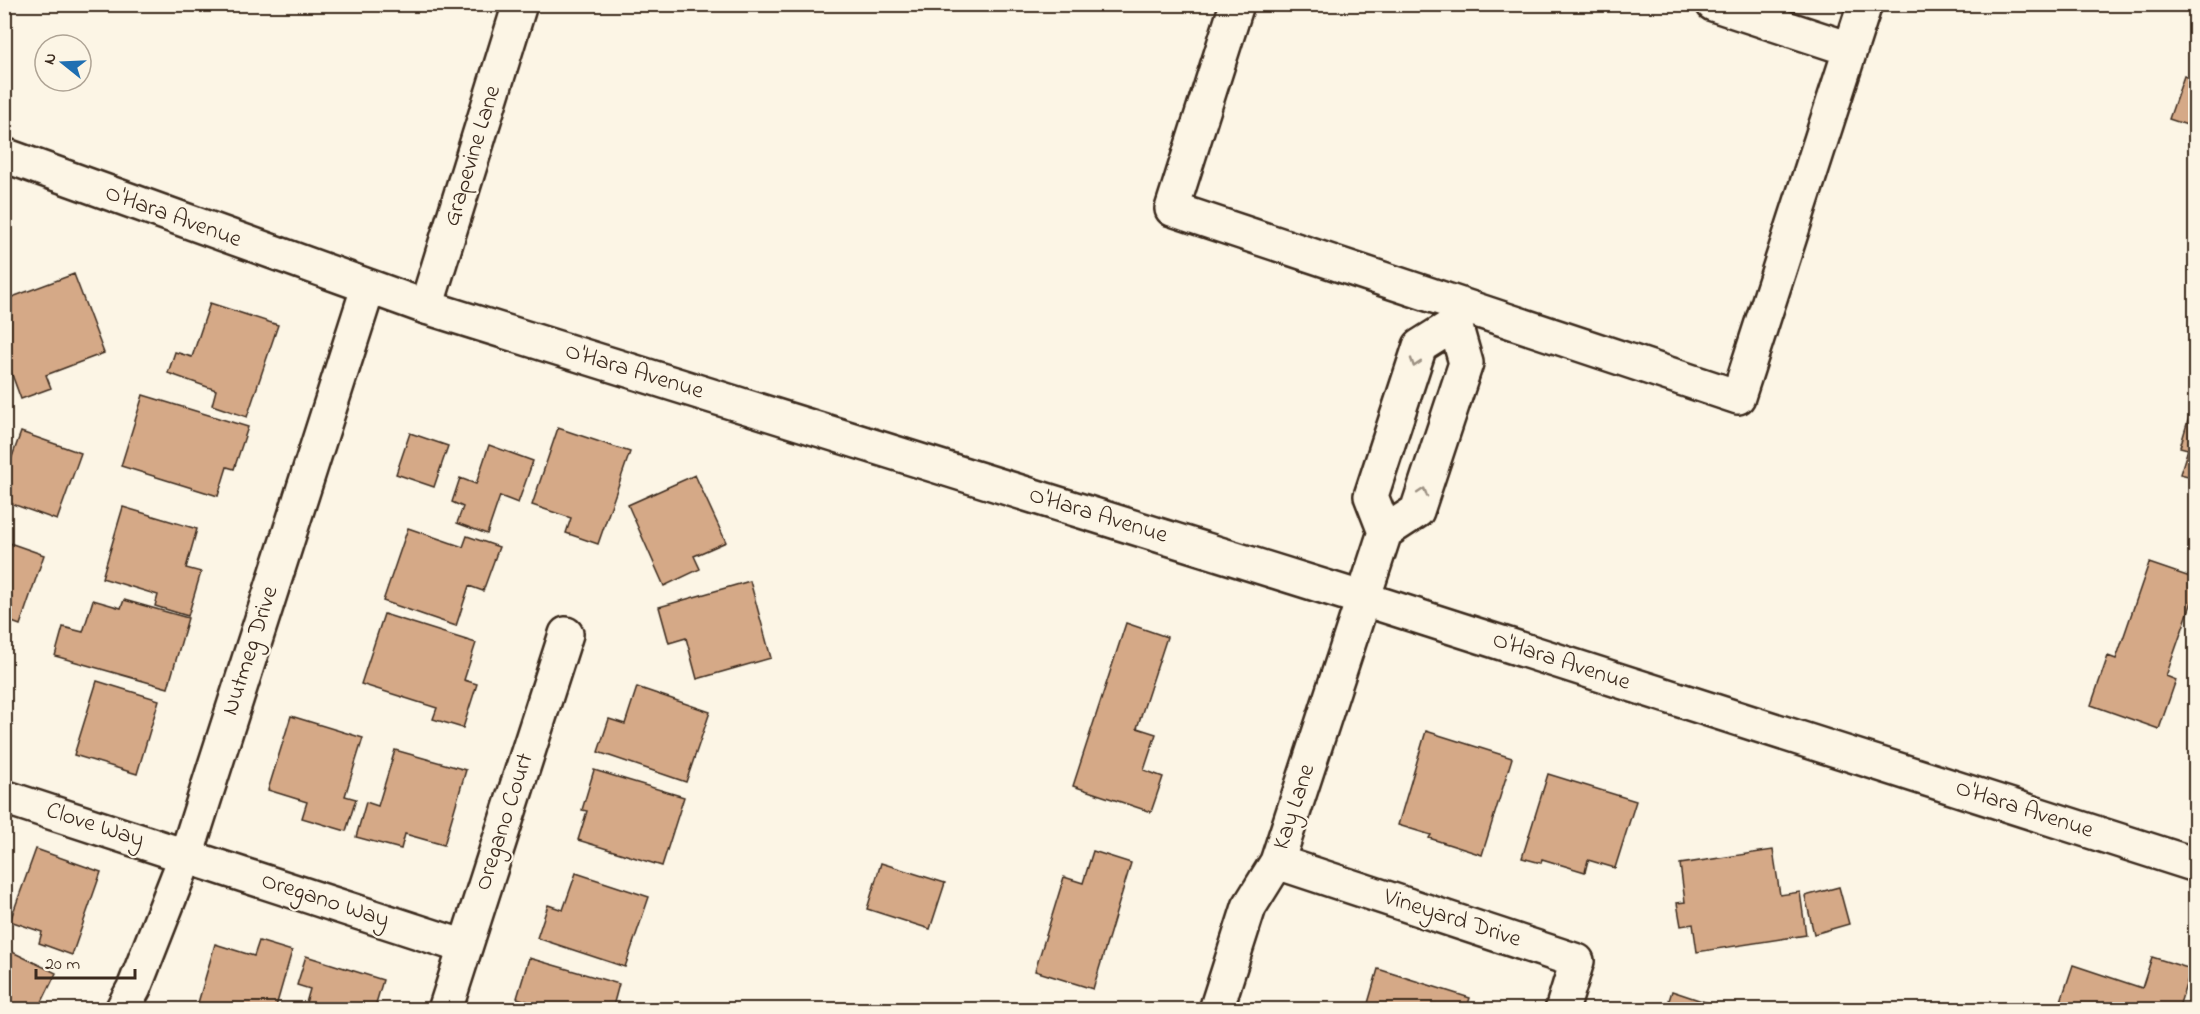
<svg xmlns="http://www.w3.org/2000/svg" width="2200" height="1014" viewBox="0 0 2200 1014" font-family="'Indie Flower',sans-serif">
<rect width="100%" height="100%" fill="#fcf5e5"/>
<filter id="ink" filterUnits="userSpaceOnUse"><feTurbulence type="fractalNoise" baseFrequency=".0167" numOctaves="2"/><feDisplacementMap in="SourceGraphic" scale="12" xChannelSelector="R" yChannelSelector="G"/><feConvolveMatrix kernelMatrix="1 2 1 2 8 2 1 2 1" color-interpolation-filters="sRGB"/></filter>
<g filter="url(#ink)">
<path fill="#d5a987" stroke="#3b2a1e" stroke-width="1.5" d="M 2184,76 L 2196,80 L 2196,128 L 2169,119 Z
M 74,274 L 104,353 L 46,375 L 51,388 L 21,399 L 4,353 L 4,300 Z
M 210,303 L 278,325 L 247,417 L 212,405 L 216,390 L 168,373 L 175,352 L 192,357 Z
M 2196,394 L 2196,478 L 2180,474 L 2188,449 L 2180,447 Z
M 143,395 L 248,427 L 234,469 L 227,467 L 218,496 L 121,466 Z
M 558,428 L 630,452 L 598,544 L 566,533 L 571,518 L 532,505 Z
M 21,432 L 81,453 L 57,520 L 4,501 L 4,479 Z
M 410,433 L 448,446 L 434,487 L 396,474 Z
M 489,445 L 533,461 L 518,503 L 500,496 L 487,534 L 457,523 L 463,507 L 452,502 L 460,478 L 476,484 Z
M 695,475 L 726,542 L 694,556 L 700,569 L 664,586 L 628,505 Z
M 123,507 L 197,529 L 186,568 L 201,572 L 188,616 L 155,606 L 158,595 L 102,578 Z
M 408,528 L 463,547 L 467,536 L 499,547 L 483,591 L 469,586 L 456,626 L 383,601 Z
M 4,541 L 44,555 L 20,625 L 4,619 Z
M 2149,563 L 2196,579 L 2196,590 L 2166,676 L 2176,680 L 2159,729 L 2091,705 L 2108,656 L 2116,659 Z
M 750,581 L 771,658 L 697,679 L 686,638 L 669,643 L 659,607 Z
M 93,600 L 121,608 L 124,600 L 188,618 L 168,688 L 55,656 L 63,627 L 83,632 Z
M 384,614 L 476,643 L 464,680 L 477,684 L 463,728 L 433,719 L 437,708 L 361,684 Z
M 1126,623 L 1167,637 L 1137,728 L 1156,734 L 1144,770 L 1163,777 L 1151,812 L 1073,786 Z
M 97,681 L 159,700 L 137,774 L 74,755 Z
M 637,687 L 710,712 L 686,782 L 598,752 L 609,719 L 625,724 Z
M 291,716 L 363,738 L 345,796 L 356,799 L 346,831 L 302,818 L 307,802 L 268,790 Z
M 1426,731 L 1512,758 L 1482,855 L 1429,838 L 1431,835 L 1398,825 Z
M 395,750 L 466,770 L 444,845 L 405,834 L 401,849 L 356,837 L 366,802 L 378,806 Z
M 594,770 L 684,797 L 662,866 L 578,840 L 587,811 L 582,810 Z
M 1548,774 L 1636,801 L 1615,868 L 1588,860 L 1585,872 L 1542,859 L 1541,863 L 1522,858 Z
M 36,849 L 101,872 L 72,955 L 39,943 L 42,932 L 10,921 Z
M 1773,850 L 1780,895 L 1800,892 L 1806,935 L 1697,952 L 1693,924 L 1681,926 L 1677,903 L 1685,902 L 1680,864 Z
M 1093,851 L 1131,863 L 1093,989 L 1035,971 L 1064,877 L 1083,883 Z
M 881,863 L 945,883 L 930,929 L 867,909 Z
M 576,873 L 649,897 L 625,967 L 537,938 L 548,905 L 563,910 Z
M 1839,887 L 1849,924 L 1814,934 L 1805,896 Z
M 259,941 L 292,951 L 275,1010 L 196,1010 L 215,944 L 254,956 Z
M 4,948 L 56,973 L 38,1010 L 4,1010 Z
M 306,956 L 383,980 L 374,1010 L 304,1010 L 310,989 L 297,985 Z
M 2152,957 L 2191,969 L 2178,1010 L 2058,1010 L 2073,965 L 2142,988 Z
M 529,958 L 619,984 L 612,1010 L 525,1010 L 527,1001 L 517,998 Z
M 1378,969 L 1470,998 L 1466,1010 L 1366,1010 Z
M 1672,991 L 1729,1010 L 1666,1010 Z"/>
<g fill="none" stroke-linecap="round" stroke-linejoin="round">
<g stroke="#3b2a1e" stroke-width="38">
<path id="minor" d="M 1237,4 L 1172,209 L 1738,397 L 1865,4
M 1713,4 L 1850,49
M 426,307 L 520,4
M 1385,532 L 1417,511 L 1466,363 L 1455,324 L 1461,305
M 4,797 L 465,947
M 1277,862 L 1577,961 L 1562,1010
M 122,1010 L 134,988 L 186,856 L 368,288
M 445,1010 L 566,634
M 1216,1010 L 1249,907 L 1277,862 L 1385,532 L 1371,496 L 1420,346 L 1455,324"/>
</g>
<g stroke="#3b2a1e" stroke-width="38">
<path id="major" d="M 4,155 L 426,307 L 1364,599 L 2196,865"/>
</g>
<use href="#minor" stroke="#fcf5e5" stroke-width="33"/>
<use href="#major" stroke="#fcf5e5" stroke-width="33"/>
</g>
<defs><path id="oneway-chevron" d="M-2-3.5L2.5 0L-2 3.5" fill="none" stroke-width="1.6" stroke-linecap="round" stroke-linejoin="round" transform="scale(1.5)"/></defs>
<g stroke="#9c9082">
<use href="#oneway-chevron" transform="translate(1415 363) rotate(108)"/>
<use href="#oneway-chevron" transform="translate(1423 492) rotate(-72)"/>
</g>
</g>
<g text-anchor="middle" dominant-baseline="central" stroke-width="4.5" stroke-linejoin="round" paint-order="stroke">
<g font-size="24" fill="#3b2a1e" stroke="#fcf5e5">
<text transform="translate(473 156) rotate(-73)">Grapevine Lane</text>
<text transform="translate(173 217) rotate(20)">O'Hara Avenue</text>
<text transform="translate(634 372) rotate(17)">O'Hara Avenue</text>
<text transform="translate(1098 516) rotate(17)">O'Hara Avenue</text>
<text transform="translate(251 651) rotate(-72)">Nutmeg Drive</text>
<text transform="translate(1561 662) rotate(18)">O'Hara Avenue</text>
<text transform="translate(1295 807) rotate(-72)">Kay Lane</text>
<text transform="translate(2024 810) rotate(18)">O'Hara Avenue</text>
<text transform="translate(505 822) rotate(-72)">Oregano Court</text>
<text transform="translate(95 826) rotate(18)">Clove Way</text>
<text transform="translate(325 901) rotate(18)">Oregano Way</text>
<text transform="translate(1452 919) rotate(18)">Vineyard Drive</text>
</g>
</g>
<rect width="2200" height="1014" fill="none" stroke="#fcf5e5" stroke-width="24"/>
<rect x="12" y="12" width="2176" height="990" fill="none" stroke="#3b2a1e" stroke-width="2" filter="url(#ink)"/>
<g transform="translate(63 63) rotate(288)"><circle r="28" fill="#fcf5e5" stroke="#afa495" stroke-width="1.5"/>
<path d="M0-4.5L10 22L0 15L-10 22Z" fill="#1f6fb2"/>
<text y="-9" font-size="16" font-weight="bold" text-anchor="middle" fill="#3b2a1e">N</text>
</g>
<path d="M36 969v9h99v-9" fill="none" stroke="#3b2a1e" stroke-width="3"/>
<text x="45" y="969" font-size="18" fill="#3b2a1e" stroke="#fcf5e5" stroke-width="4.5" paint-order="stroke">20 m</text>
</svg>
